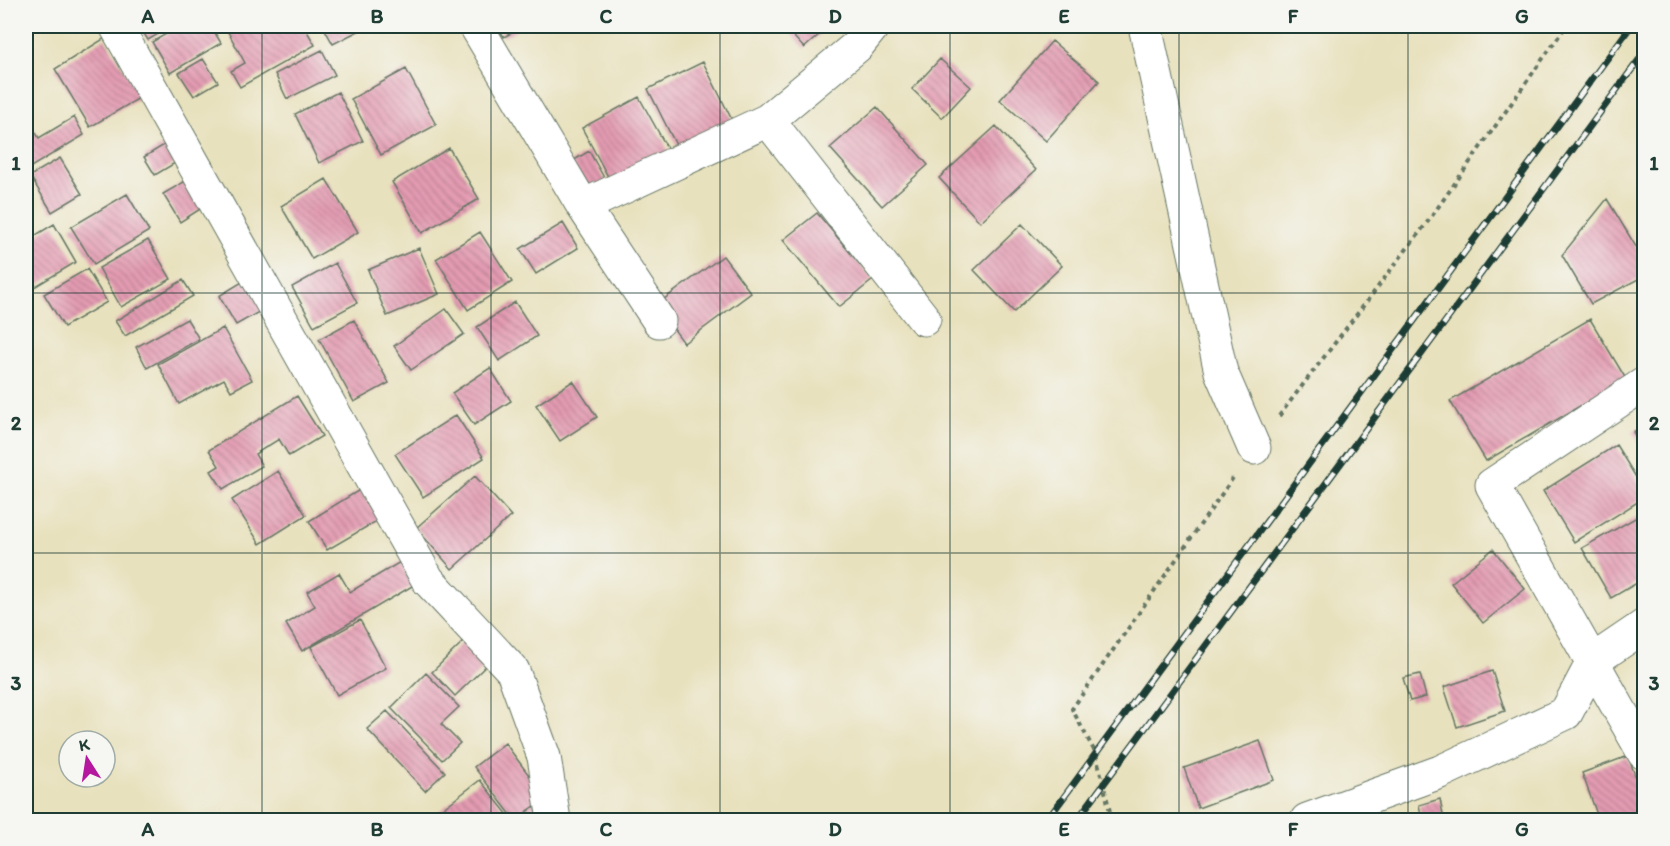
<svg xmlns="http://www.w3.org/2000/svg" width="1670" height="846" viewBox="0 0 1670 846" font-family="Itim,sans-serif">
<defs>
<pattern id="building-back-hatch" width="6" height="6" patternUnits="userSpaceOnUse" patternTransform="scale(1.5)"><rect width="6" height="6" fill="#e49bb2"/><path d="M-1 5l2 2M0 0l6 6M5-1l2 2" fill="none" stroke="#b88092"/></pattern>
</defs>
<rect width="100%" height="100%" fill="#f6f6f2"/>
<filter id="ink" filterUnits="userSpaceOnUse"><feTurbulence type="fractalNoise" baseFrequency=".0167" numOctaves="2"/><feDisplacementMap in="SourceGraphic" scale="12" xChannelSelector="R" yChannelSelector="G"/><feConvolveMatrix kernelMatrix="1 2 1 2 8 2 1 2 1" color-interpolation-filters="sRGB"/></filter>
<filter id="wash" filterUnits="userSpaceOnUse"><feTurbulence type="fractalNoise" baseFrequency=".008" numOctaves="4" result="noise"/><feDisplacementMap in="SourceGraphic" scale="24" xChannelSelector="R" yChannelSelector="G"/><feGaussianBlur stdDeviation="1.35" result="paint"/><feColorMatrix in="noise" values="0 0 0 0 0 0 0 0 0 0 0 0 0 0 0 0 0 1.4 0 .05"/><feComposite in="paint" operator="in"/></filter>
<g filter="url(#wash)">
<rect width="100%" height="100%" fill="#e8e1bd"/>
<g id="blocks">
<path fill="url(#building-back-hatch)" d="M 139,26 L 172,26 L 148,40 Z
M 180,26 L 211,26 L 221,43 L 170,73 L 152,42 Z
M 235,26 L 304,26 L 315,45 L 240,87 L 231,71 L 245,63 L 227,30 Z
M 323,26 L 368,26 L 333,44 Z
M 497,26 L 524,26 L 504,37 Z
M 784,26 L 829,26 L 804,48 Z
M 105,38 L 141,97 L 90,127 L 55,69 Z
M 1052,41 L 1099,81 L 1046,141 L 1000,100 Z
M 322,50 L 335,75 L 287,99 L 275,74 Z
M 203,59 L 218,82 L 194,96 L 179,73 Z
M 940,59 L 971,87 L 942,118 L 912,89 Z
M 703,62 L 732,120 L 677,147 L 648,89 Z
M 406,69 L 436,125 L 381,155 L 351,99 Z
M 338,92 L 363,141 L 319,163 L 295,114 Z
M 639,97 L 671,155 L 613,186 L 582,128 Z
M 877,107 L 928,165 L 882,206 L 830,148 Z
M 74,117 L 84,135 L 26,170 L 26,125 L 30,123 L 39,138 Z
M 996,126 L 1036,170 L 980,222 L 939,178 Z
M 169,142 L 180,160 L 155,175 L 144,157 Z
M 449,148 L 479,199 L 422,233 L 392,182 Z
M 589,151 L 611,190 L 593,200 L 571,162 Z
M 60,158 L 82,194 L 52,212 L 30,176 Z
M 189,179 L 205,206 L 180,222 L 163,194 Z
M 326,179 L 358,232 L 312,259 L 281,206 Z
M 127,194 L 149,231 L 94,264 L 71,227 Z
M 1607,199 L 1644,260 L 1644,276 L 1591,304 L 1562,255 Z
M 817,213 L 873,280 L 839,307 L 783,240 Z
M 563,223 L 578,248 L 536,274 L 520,249 Z
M 54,224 L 76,262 L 26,292 L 26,241 Z
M 1022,224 L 1062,266 L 1014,312 L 974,270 Z
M 480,232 L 512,282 L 468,310 L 436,259 Z
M 148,240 L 171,279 L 121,307 L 99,268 Z
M 419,248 L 439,294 L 387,316 L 368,270 Z
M 723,256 L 751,293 L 684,343 L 656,305 Z
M 335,263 L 357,303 L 314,326 L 292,287 Z
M 87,269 L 107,302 L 64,327 L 44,294 Z
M 247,279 L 264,309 L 236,325 L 219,296 Z
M 183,280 L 193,296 L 125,336 L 115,321 Z
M 515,302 L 537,336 L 499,361 L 477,327 Z
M 446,309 L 464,334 L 411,370 L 394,346 Z
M 187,319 L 199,339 L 147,368 L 136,347 Z
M 1590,319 L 1626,379 L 1486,461 L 1450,401 Z
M 354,320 L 389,383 L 354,402 L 319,339 Z
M 223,328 L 252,380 L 231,391 L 224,379 L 179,404 L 158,364 Z
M 490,368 L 511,401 L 474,425 L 452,393 Z
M 573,381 L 597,417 L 560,441 L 536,405 Z
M 297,396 L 322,436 L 289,456 L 279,439 L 255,454 L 262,466 L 223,489 L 211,471 L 219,466 L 209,450 Z
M 456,415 L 484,458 L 423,497 L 395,454 Z
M 1644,425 L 1644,450 L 1633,432 Z
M 1616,445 L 1644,490 L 1644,498 L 1574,542 L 1543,491 Z
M 278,471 L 306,515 L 260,544 L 232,500 Z
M 475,476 L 511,516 L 452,569 L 416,528 Z
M 361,489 L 380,519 L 327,550 L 309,521 Z
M 1644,513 L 1644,579 L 1611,598 L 1582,548 Z
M 1493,549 L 1525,589 L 1483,623 L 1451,583 Z
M 400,562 L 414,585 L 302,651 L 286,624 L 315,606 L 307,592 L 339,573 L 350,592 Z
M 360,620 L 386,668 L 337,695 L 311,647 Z
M 471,634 L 494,658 L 455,696 L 432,672 Z
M 1492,671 L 1505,711 L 1457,727 L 1444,687 Z
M 426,673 L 459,707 L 441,724 L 460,743 L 442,760 L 391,708 Z
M 1420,674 L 1426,697 L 1410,701 L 1403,678 Z
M 387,711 L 445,772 L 425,791 L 367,729 Z
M 1260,741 L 1274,780 L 1198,808 L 1184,768 Z
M 505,743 L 546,798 L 515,820 L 474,767 Z
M 1628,756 L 1644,800 L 1644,817 L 1635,820 L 1599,820 L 1582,773 Z
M 480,780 L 512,820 L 470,820 L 468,818 L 464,820 L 443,820 L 437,813 Z
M 1440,799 L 1444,820 L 1422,820 L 1419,805 Z
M 1540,814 L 1542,820 L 1521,820 Z"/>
</g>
</g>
<g filter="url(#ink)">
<use href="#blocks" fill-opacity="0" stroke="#657664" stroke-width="1.5"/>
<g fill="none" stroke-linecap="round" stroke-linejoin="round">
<g stroke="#657664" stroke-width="35">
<path id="street" d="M 116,26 L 428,580 L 513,671 L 544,757 L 554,820
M 476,26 L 583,206 L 659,321
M 1145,26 L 1221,372 L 1254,448
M 768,120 L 924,319
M 583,206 L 768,120 L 857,46 L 873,26
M 1644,384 L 1492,485 L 1644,753
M 1307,820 L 1440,772 L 1566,713 L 1594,660 L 1644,626"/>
</g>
<path stroke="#657664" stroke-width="4" stroke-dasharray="4.5 4.5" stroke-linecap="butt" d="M 1279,416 L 1429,220 L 1566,26
M 1112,820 L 1096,754 L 1072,709 L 1235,475"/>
<use href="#street" stroke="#fff" stroke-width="33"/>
<g stroke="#1f3d34" stroke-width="7">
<path id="rail" d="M 1047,820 L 1631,26
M 1077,820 L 1644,53"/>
</g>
<use href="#rail" stroke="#f6f6f2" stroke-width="4.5" stroke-dasharray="14" stroke-linecap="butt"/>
</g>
</g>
<path fill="none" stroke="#1f3d34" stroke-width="1.5" stroke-opacity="0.55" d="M 262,26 L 262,820M 491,26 L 491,820M 720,26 L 720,820M 950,26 L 950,820M 1179,26 L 1179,820M 1408,26 L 1408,820M 26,293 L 1644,293M 26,553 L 1644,553"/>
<rect width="1670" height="846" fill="none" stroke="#f6f6f2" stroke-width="66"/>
<g transform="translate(87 759) rotate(348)"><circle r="28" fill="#f6f6f2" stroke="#a0aca6" stroke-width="1.5"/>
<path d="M0-4.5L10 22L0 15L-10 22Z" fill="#b5179e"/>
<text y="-9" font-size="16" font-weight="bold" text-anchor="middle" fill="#1f3d34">K</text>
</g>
<rect x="33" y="33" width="1604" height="780" fill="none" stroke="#1f3d34" stroke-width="2"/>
<g font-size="20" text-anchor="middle" font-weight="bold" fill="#1f3d34">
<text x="148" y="23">A</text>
<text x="377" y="23">B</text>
<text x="606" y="23">C</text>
<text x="835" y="23">D</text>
<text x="1064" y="23">E</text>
<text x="1293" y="23">F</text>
<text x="1522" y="23">G</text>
<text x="16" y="170">1</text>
<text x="1654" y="170">1</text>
<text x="16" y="430">2</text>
<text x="1654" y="430">2</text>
<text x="16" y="690">3</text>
<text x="1654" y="690">3</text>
<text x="148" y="836">A</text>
<text x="377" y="836">B</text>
<text x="606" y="836">C</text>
<text x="835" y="836">D</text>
<text x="1064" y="836">E</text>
<text x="1293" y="836">F</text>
<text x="1522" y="836">G</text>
</g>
</svg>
